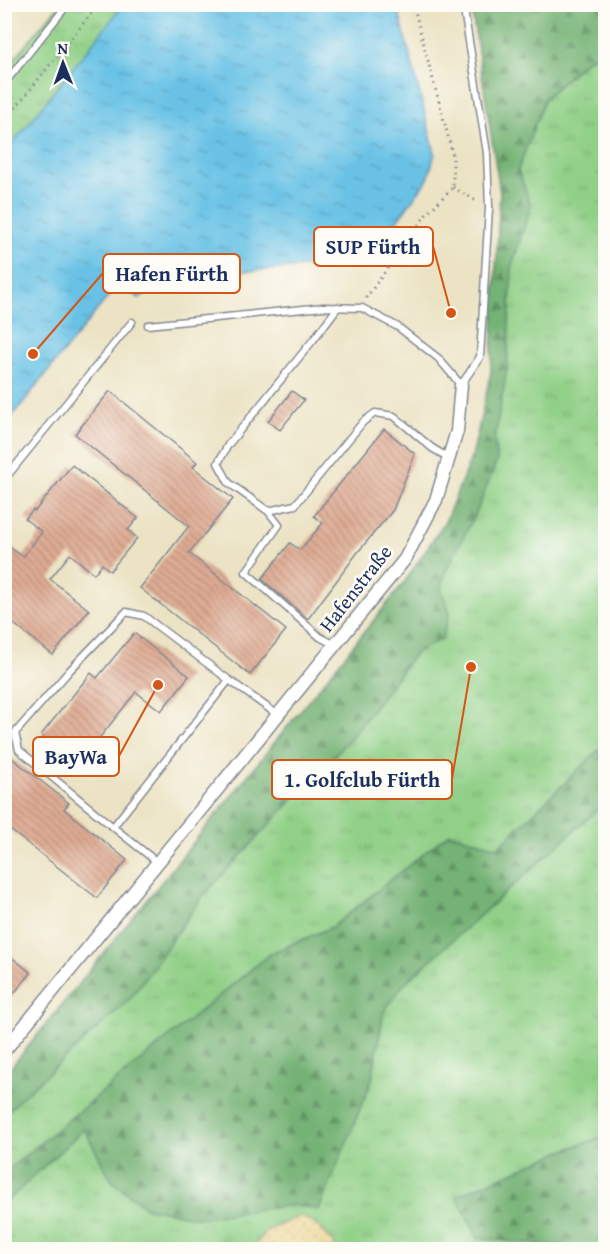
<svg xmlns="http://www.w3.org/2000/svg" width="610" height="1254" viewBox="0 0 610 1254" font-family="'Gentium Book Plus',serif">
<defs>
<pattern id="grass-tufts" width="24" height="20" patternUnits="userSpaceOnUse" patternTransform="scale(1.5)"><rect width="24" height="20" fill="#91d087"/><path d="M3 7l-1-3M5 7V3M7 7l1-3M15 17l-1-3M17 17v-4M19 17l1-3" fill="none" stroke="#7cb377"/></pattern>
<pattern id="forest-firs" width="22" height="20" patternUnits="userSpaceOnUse" patternTransform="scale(1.5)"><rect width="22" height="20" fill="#74b274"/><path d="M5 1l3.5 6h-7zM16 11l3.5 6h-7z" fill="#5e9162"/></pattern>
<pattern id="sand-dots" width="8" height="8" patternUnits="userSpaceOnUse" patternTransform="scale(1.5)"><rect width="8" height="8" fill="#eeda9e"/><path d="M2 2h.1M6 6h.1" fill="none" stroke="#ccbb8a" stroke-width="1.8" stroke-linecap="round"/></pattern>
<pattern id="water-ripples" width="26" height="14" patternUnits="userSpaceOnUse" patternTransform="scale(1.5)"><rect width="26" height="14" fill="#69c2e6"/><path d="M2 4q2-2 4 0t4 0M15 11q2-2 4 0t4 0" fill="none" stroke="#569ebe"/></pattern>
<pattern id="building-back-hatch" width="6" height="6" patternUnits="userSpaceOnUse" patternTransform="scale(1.5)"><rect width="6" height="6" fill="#dfac93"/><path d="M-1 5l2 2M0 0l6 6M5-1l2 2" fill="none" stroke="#b48c7b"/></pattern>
</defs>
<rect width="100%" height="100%" fill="#fdfcf7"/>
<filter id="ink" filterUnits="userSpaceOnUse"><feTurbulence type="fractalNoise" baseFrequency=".0167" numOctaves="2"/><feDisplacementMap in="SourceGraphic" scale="12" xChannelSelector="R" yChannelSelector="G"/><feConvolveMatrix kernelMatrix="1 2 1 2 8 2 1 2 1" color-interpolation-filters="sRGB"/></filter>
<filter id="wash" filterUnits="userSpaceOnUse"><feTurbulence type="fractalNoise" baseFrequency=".008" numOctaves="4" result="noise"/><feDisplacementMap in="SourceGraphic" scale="24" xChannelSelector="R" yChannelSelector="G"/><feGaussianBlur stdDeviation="1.35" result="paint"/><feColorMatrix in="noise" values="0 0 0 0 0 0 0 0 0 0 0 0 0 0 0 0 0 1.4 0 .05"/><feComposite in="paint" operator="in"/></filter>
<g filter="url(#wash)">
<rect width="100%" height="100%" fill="#ece3c4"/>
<path fill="url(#grass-tufts)" stroke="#568072" stroke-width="1.5" d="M 59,5 L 124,5 L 5,153 L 4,71 Z
M 471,5 L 605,5 L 605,1249 L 5,1250 L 5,1075 L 404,583 L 446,520 L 473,453 L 491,373 L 500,192 Z"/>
<path fill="url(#forest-firs)" stroke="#487069" stroke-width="1.5" d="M 471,5 L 605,5 L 606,53 L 588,59 L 545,98 L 518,170 L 531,206 L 512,265 L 507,370 L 494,442 L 497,460 L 477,511 L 445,573 L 441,590 L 450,612 L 442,639 L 416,652 L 354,734 L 202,897 L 131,998 L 21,1098 L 5,1115 L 5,1075 L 404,583 L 446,520 L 473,453 L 491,373 L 500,192 Z
M 605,744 L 605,803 L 405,983 L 384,1011 L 372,1080 L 319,1210 L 294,1205 L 198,1218 L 145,1207 L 112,1181 L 84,1129 L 5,1203 L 5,1172 L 271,953 L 332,927 L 449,833 L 498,847 Z
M 605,1136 L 605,1249 L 586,1249 L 478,1238 L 456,1196 L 567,1149 Z"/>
<path fill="url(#sand-dots)" stroke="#84847e" stroke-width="1.5" d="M 300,1216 C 317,1223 327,1233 337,1249 L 252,1249 L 266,1231 Z"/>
<path fill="url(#water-ripples)" stroke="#4278a2" stroke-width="1.5" d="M 124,4 L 397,5 L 435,153 L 428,179 L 374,251 L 358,263 L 197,275 L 156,286 L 139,298 L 119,283 L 5,425 L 5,153 Z"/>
<g id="blocks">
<path fill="url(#building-back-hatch)" d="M 110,391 L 197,462 L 193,467 L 233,499 L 189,553 L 286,630 L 250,675 L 140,588 L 189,526 L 75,434 Z
M 292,391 L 304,400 L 280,430 L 268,421 Z
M 384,429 L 415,454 L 393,510 L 358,552 L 308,619 L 262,579 L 290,543 L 300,550 L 323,523 L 314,516 Z
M 72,465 L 138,518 L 128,530 L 137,538 L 110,571 L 102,564 L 94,574 L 70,554 L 50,579 L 89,610 L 53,655 L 4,616 L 4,543 L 23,557 L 42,532 L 25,519 L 33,510 L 35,511 Z
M 134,633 L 189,676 L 161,711 L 136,692 L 78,765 L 41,735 L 91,673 L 97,678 Z
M 4,752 L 69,803 L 64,809 L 127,860 L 97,898 L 4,825 Z
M 4,951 L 31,973 L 4,1005 Z"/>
</g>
</g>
<g filter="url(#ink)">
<use href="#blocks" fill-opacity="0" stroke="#848991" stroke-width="1.5"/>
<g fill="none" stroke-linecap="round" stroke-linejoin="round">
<g stroke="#848991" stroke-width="9">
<path id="lane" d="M 4,84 L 68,4
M 338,307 L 314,339 L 228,445 L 218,463 L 229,483 L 268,511 L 295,505 L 363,422 L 375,413 L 394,416 L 432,448 L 449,458
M 148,325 L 323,307 L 362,308 L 398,327 L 438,358 L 461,385 L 480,357 L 489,208 L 487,153 L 463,4
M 4,480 L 132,322
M 268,511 L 279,525 L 246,572 L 320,637 L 335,645
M 113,827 L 19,750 L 15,733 L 70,670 L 126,612 L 144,616 L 229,680
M 157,862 L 113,827 L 229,680 L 278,715"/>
</g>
<g stroke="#848991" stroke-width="15">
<path id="street" d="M 4,1051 L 405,559 L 436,500 L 457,431 L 461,385"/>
</g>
<path stroke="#848991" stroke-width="3" stroke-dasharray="1.5 4.5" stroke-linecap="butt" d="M 4,122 L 99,4
M 453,187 L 478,202
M 366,298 L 426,215 L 453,187 L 453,155 L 413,4"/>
<use href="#lane" stroke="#fff" stroke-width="6"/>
<use href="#street" stroke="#fff" stroke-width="12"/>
</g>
</g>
<g text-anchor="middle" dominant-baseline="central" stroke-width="5" stroke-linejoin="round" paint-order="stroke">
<g font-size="20" fill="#1b2f5e" stroke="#fdfcf7">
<text transform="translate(355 588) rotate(-52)">Hafenstraße</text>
</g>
</g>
<path fill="none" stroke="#d45514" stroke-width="2" d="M451 313L433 246M33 354L103 273M158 685L119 756M471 667L452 779"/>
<g fill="#d45514" stroke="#fdfcf7" stroke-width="2">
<circle cx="451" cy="313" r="6"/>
<circle cx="33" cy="354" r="6"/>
<circle cx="158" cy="685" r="6"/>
<circle cx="471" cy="667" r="6"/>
</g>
<g fill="#fdfcf7" stroke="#d45514" stroke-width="2">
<rect x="314" y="227" width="119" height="39" rx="6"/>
<rect x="103" y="254" width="137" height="39" rx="6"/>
<rect x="33" y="737" width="86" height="39" rx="6"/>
<rect x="272" y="760" width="180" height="39" rx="6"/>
</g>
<g font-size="21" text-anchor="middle" font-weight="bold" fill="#1b2f5e">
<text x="373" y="254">SUP Fürth</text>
<text x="172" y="281">Hafen Fürth</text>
<text x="76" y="764">BayWa</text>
<text x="362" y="787">1. Golfclub Fürth</text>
</g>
<rect width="610" height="1254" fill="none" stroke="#fdfcf7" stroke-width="24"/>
<g transform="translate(63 63) rotate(359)" stroke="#fdfcf7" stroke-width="4.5" paint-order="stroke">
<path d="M0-4.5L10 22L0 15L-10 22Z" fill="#1b2f5e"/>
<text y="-9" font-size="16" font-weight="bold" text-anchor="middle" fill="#1b2f5e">N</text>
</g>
</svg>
